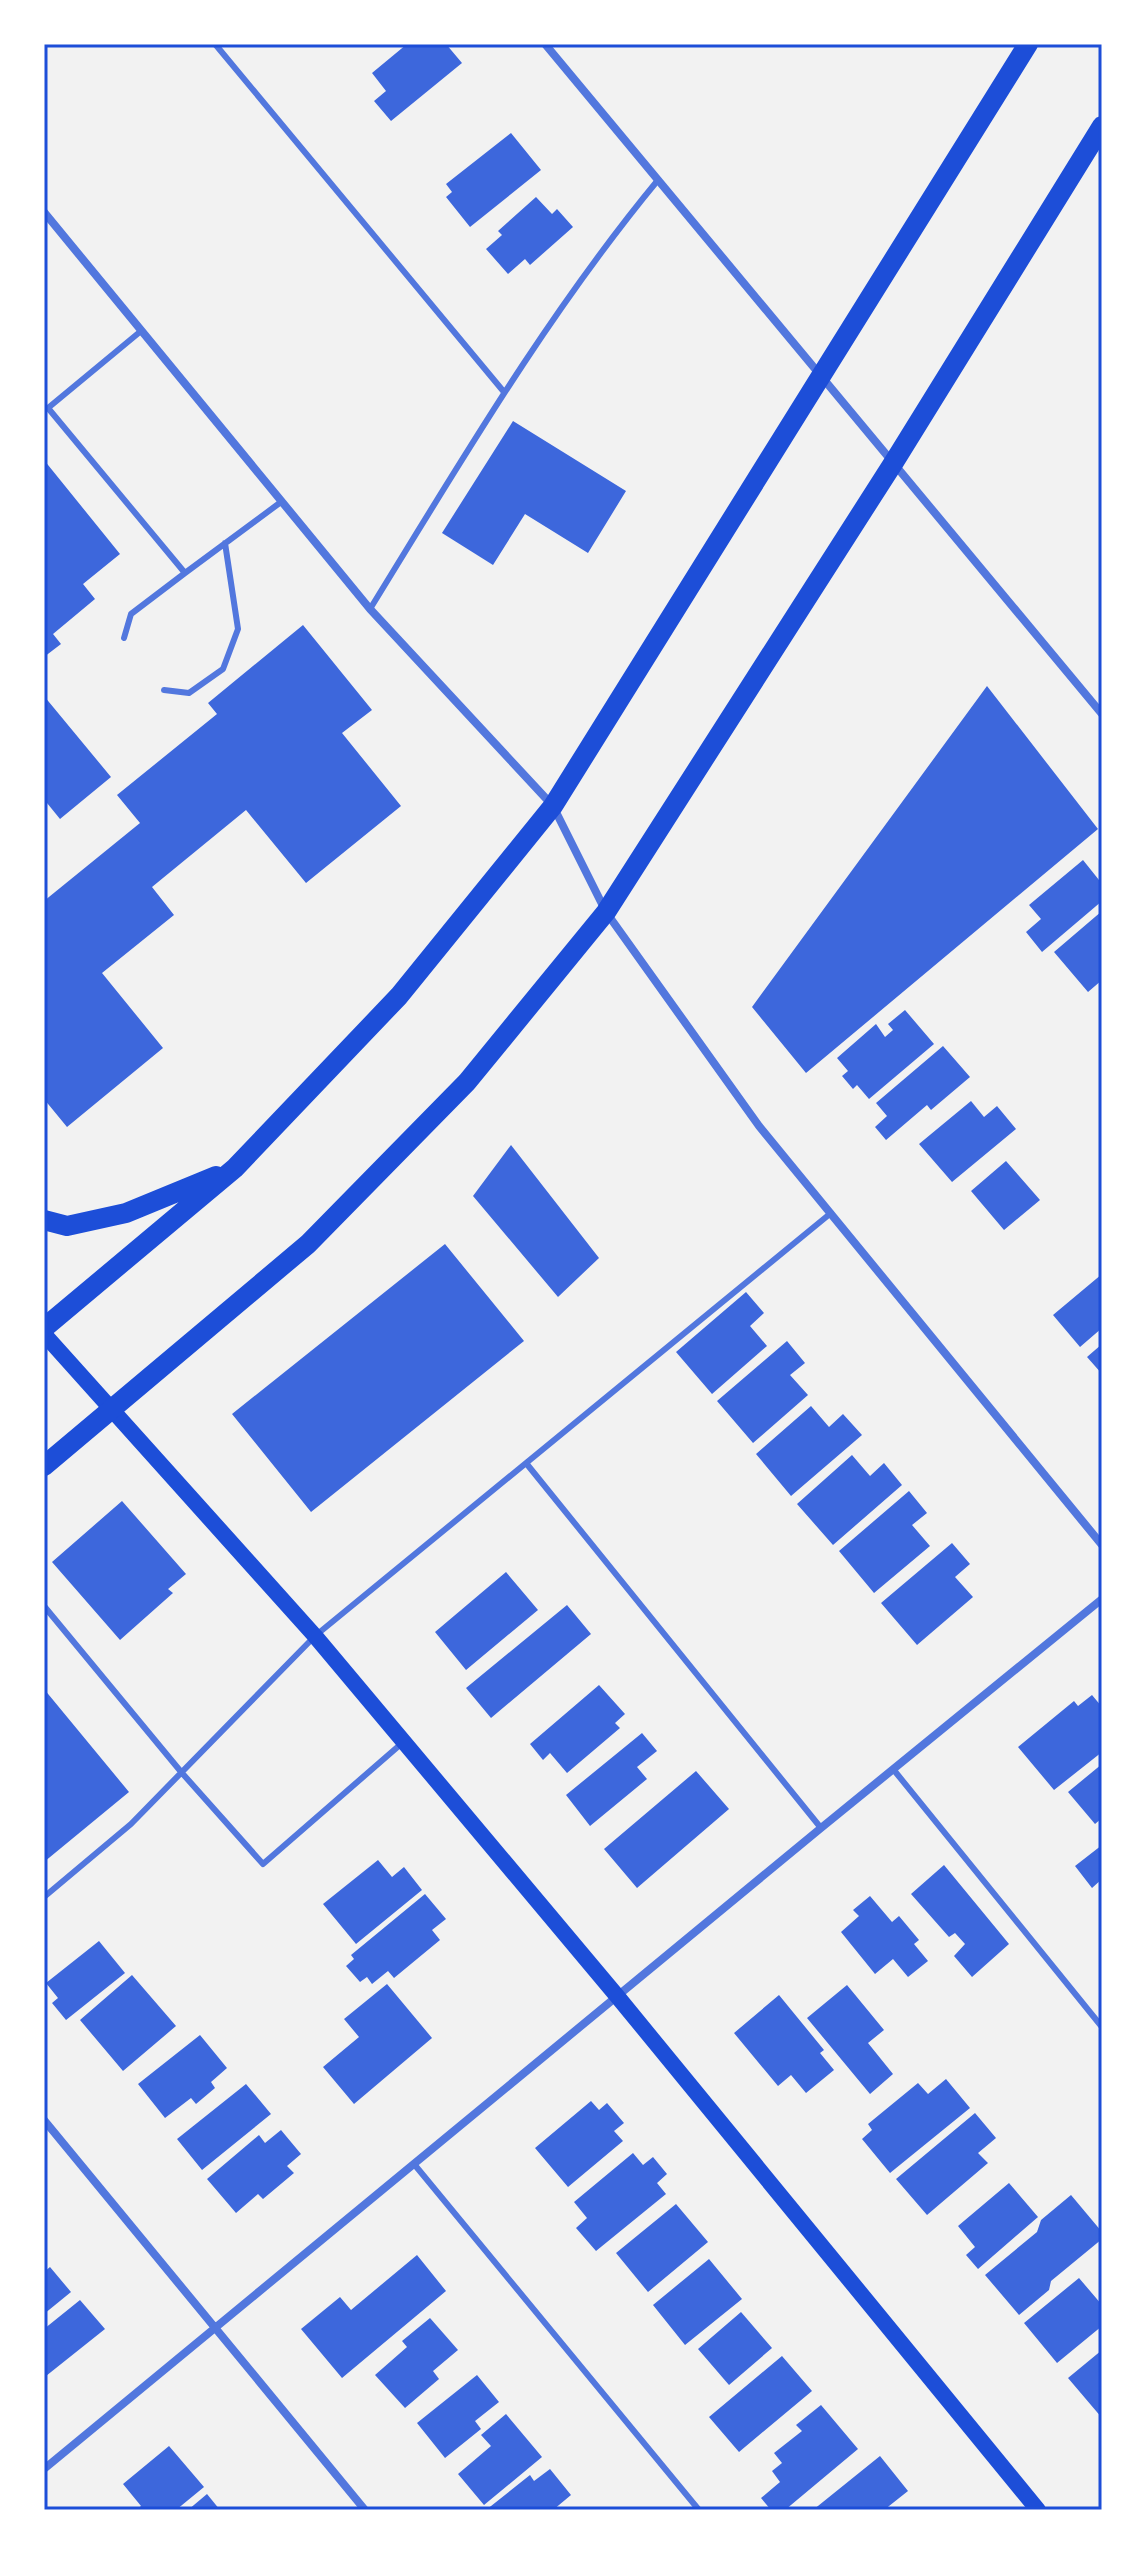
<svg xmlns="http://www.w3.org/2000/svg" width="1146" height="2554" viewBox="0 0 1146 2554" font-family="'PT Sans',sans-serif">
<rect width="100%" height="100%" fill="#f2f2f2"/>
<path fill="#3d67dc" d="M 407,44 L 446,44 L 462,63 L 391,121 L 374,101 L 386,91 L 372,73 Z
M 511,133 L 541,170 L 470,227 L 446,197 L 452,192 L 446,184 Z
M 536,197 L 552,214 L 557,209 L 573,227 L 530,265 L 525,259 L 508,274 L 486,249 L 502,235 L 498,231 Z
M 513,421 L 626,491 L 588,553 L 525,514 L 493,565 L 442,533 Z
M 44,460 L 120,554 L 83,584 L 95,599 L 53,634 L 61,644 L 44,657 L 44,558 L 46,557 L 44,555 Z
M 303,625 L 372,710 L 342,733 L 401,806 L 306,883 L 246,810 L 152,887 L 174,915 L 102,973 L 163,1048 L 67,1127 L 44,1099 L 44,901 L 140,823 L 117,795 L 217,714 L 208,703 Z
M 987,686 L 1098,829 L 806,1073 L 752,1007 Z
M 44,696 L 111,777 L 60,819 L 47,803 L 44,805 Z
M 1083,860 L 1099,880 L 1102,877 L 1102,901 L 1042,952 L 1026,932 L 1041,919 L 1029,905 Z
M 1102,911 L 1102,980 L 1088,992 L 1054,952 Z
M 905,1010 L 934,1044 L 869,1099 L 857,1085 L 853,1089 L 842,1076 L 848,1071 L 837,1058 L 876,1024 L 885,1037 L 893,1030 L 888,1024 Z
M 943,1046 L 970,1077 L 931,1110 L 927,1105 L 886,1140 L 875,1127 L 887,1116 L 876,1103 Z
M 971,1101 L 984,1117 L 997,1106 L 1016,1129 L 952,1182 L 919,1144 Z
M 511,1145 L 599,1258 L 558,1297 L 473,1196 Z
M 1006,1161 L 1040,1200 L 1004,1230 L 971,1191 Z
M 445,1244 L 524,1341 L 311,1512 L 232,1414 Z
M 1102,1274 L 1102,1328 L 1080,1347 L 1053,1315 Z
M 746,1292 L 764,1313 L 750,1326 L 767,1346 L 712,1394 L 676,1352 Z
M 787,1341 L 805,1363 L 790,1375 L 808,1395 L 753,1443 L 717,1401 Z
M 1102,1344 L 1102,1374 L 1087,1357 Z
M 811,1406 L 829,1427 L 843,1414 L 862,1435 L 791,1496 L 756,1454 Z
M 852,1455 L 870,1476 L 884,1463 L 902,1485 L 833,1545 L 797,1504 Z
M 909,1491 L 927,1513 L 912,1525 L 930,1546 L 874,1593 L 839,1551 Z
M 122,1501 L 186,1574 L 168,1589 L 173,1593 L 120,1640 L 52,1562 Z
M 952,1543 L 970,1564 L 955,1577 L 973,1597 L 917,1645 L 881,1603 Z
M 506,1572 L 538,1610 L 466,1670 L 435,1632 Z
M 567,1605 L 591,1634 L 491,1718 L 466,1688 Z
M 599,1685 L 625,1714 L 615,1723 L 620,1728 L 567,1773 L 550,1753 L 543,1760 L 530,1744 Z
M 44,1689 L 129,1792 L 44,1862 Z
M 1092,1695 L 1102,1707 L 1102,1752 L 1054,1790 L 1018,1747 L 1074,1701 L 1078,1706 Z
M 642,1733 L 657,1751 L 637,1767 L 647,1779 L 590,1826 L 566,1795 Z
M 1102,1764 L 1102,1818 L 1095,1824 L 1068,1792 Z
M 696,1771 L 729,1809 L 637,1888 L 604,1849 Z
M 1102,1845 L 1102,1879 L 1092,1888 L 1075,1866 Z
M 378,1860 L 392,1877 L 404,1867 L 422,1890 L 356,1944 L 323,1904 Z
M 944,1865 L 1009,1944 L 972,1977 L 954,1956 L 965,1944 L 955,1933 L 949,1937 L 911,1894 Z
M 425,1894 L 446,1919 L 432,1930 L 440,1940 L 394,1978 L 388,1971 L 372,1984 L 367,1977 L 360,1982 L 346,1966 L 354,1959 L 351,1955 Z
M 870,1896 L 892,1922 L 899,1916 L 919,1940 L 914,1944 L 928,1961 L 908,1977 L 893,1959 L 875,1974 L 841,1932 L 859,1916 L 853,1910 Z
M 99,1941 L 125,1973 L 66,2020 L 52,2003 L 58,1998 L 46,1983 Z
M 132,1975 L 176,2026 L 123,2071 L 80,2020 Z
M 387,1984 L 432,2038 L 354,2104 L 323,2067 L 359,2037 L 344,2019 Z
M 847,1985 L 884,2030 L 868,2043 L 893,2074 L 870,2094 L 807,2018 Z
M 779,1995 L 824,2050 L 820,2053 L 834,2070 L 806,2093 L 791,2075 L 778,2086 L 734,2033 Z
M 200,2035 L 227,2068 L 211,2082 L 215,2088 L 196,2104 L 191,2098 L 165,2118 L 138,2084 Z
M 946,2079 L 970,2108 L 890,2173 L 862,2139 L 872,2130 L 868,2124 L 918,2083 L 928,2094 Z
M 246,2084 L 271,2114 L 202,2170 L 177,2139 Z
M 591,2101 L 599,2110 L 607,2103 L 624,2123 L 614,2131 L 623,2141 L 568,2187 L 535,2148 Z
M 975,2113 L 996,2138 L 978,2153 L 988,2163 L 927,2215 L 896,2179 Z
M 281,2130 L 301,2154 L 287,2166 L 294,2173 L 263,2199 L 258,2194 L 236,2213 L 207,2179 L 259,2135 L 265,2143 Z
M 633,2153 L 643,2165 L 653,2157 L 667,2174 L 657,2183 L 666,2194 L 596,2251 L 576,2228 L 587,2218 L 574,2202 Z
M 1009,2183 L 1038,2217 L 978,2269 L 966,2255 L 975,2247 L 958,2226 Z
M 1071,2195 L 1102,2232 L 1102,2239 L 1051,2281 L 1049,2290 L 1019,2315 L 985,2275 L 1037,2232 L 1041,2220 Z
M 676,2204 L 708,2242 L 648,2292 L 616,2253 Z
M 417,2255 L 446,2291 L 342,2378 L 301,2329 L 340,2297 L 351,2310 Z
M 709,2259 L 742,2299 L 685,2345 L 653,2305 Z
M 50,2267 L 71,2292 L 44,2314 L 44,2272 Z
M 1079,2278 L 1102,2305 L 1102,2326 L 1057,2363 L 1024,2323 Z
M 80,2300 L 105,2329 L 46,2376 L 44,2373 L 44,2329 Z
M 741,2312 L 772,2348 L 729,2385 L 698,2349 Z
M 430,2318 L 458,2350 L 433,2371 L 439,2379 L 405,2408 L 375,2375 L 407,2347 L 402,2341 Z
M 1102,2350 L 1102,2418 L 1068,2378 Z
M 782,2356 L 812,2391 L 739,2452 L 709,2417 Z
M 477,2375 L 499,2402 L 475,2421 L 481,2429 L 445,2458 L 417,2423 Z
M 821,2405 L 858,2449 L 785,2510 L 771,2510 L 761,2498 L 780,2482 L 772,2471 L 782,2463 L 774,2453 L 802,2431 L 796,2425 Z
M 506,2414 L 542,2457 L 484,2505 L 458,2474 L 491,2446 L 481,2435 Z
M 169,2446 L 204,2487 L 176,2510 L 136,2510 L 141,2506 L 123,2484 Z
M 880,2456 L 908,2491 L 884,2510 L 813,2510 Z
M 550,2469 L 571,2495 L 553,2510 L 486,2510 L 530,2475 L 534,2481 Z
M 207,2494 L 220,2510 L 188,2510 Z"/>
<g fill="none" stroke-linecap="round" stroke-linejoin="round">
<path stroke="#5277de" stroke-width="6" d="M 215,44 L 504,392
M 141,331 L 48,408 L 185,573 L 281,502
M 370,609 C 460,463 548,313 658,180
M 124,638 L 131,614 L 185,573
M 164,690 L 189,693 L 223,669 L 238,629 L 225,543
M 526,1463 L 821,1828
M 44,1606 L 182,1773 L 263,1864 L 401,1744
M 893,1769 L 1102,2027
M 44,1897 L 131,1824 L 315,1636 L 831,1213
M 414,2164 L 699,2510"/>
<path stroke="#5277de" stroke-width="8" d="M 545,44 L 1102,714
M 44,212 L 370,609 L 553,806 L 606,912 L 759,1126 L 1102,1545
M 44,2120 L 365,2510
M 44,2469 L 821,1828 L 1102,1599"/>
<path stroke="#1d4ed8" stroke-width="16" d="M 44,1334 L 315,1636 L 617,1996 L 1038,2510"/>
<path stroke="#1d4ed8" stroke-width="20" d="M 44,1220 L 67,1226 L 126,1213 L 216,1176
M 44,1328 L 235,1168 L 399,996 L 553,806 L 1028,44
M 44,1466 L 308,1244 L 467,1082 L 606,912 L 894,462 L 1102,126"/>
</g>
<rect width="1146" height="2554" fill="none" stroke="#ffffff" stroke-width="92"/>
<rect x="46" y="46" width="1054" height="2462" fill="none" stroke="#1d4ed8" stroke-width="3"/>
</svg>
